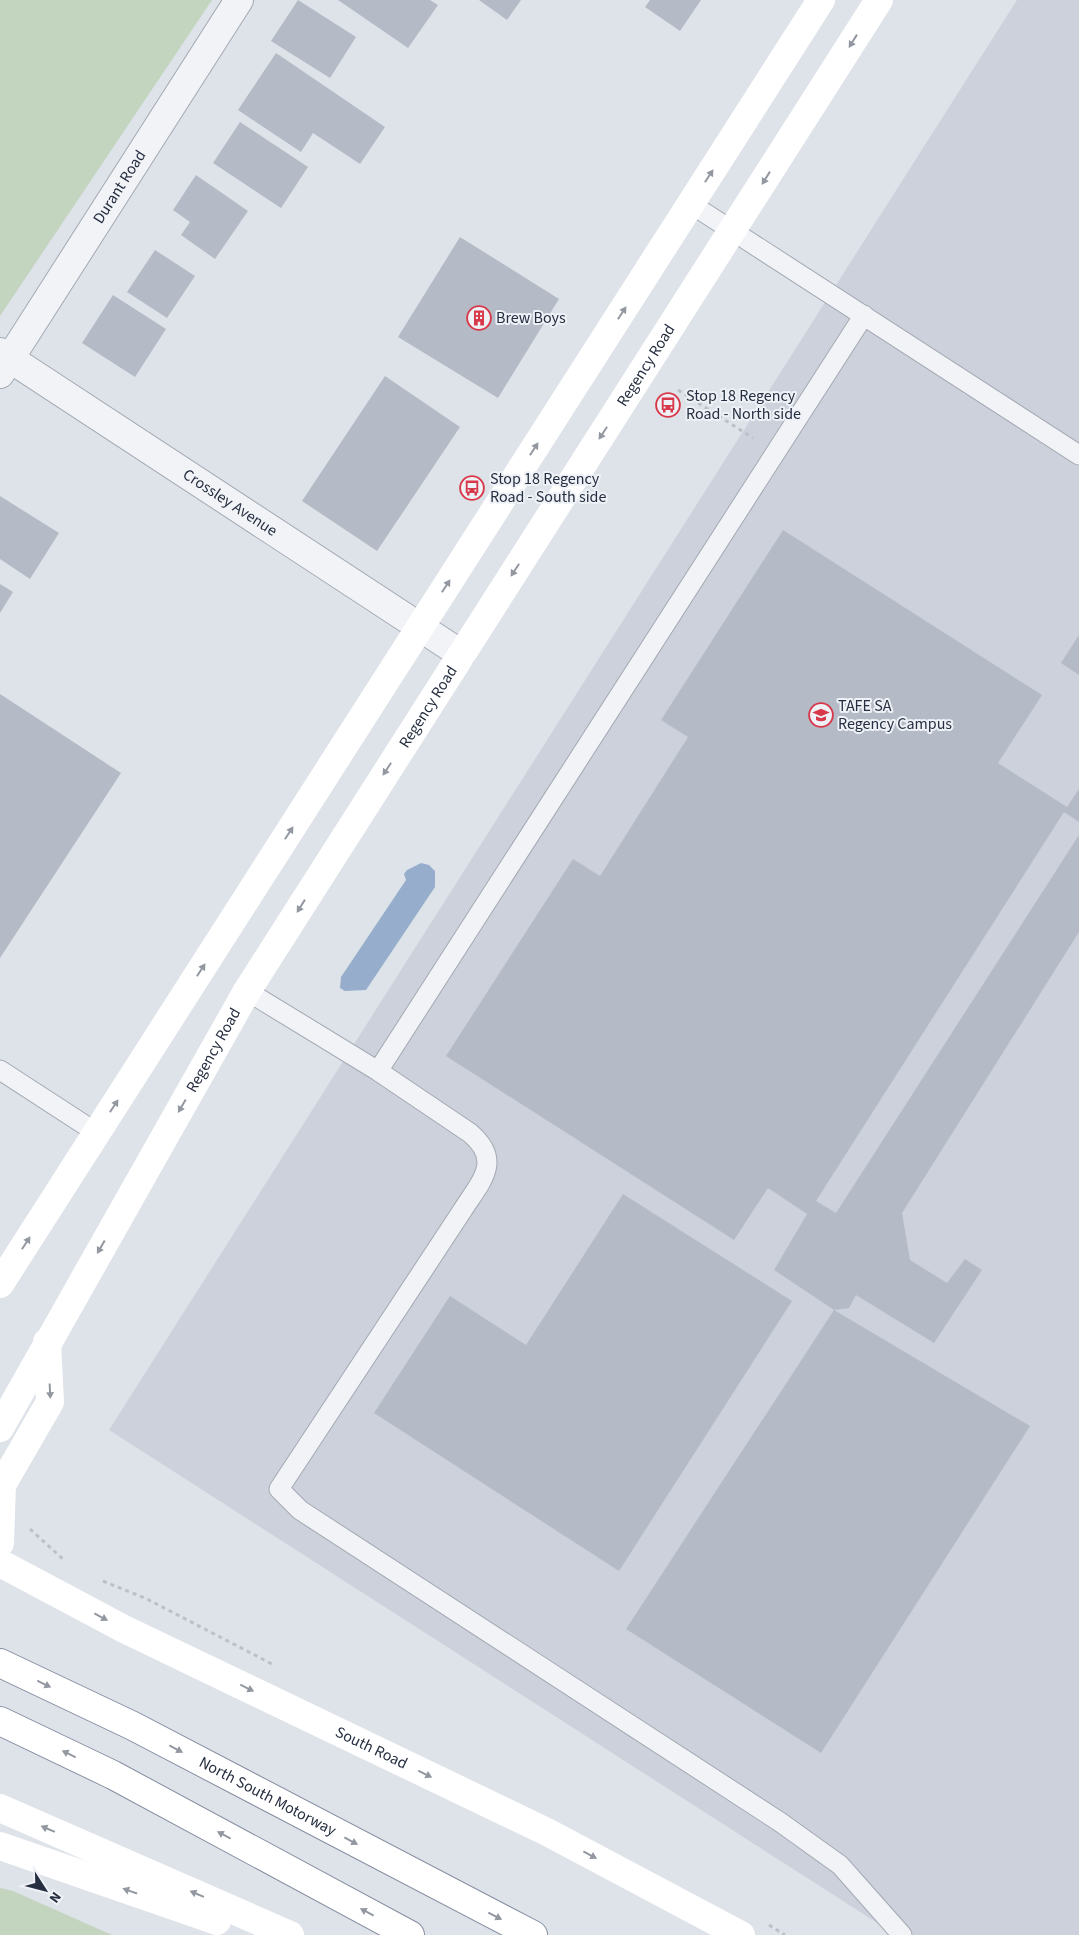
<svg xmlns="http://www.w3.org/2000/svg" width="1079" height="1935" viewBox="0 0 1079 1935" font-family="'Source Sans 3',sans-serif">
<rect width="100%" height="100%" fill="#dee2e9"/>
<path fill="#ccd1db" d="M 1017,0 L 1079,0 L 1079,1935 L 896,1935 L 109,1430 Z"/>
<path fill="#c3d4bf" d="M 0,0 L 212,0 L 0,316 Z
M 0,1888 L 13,1891 L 112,1935 L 0,1935 Z"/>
<path fill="#96aecc" d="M 421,863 L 429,865 L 435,871 L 435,887 L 366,990 L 345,991 L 340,988 L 341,977 L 406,880 L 404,874 L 407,870 Z"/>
<path fill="#b5bbc6" d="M 298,0 L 356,37 L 330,78 L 271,41 Z
M 338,0 L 430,0 L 438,5 L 408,48 Z
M 479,0 L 521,0 L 507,20 Z
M 650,0 L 701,0 L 680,31 L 645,7 Z
M 276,53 L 385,127 L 360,164 L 313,133 L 301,152 L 238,110 Z
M 240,122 L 308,167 L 281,208 L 213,163 Z
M 196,175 L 248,211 L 215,259 L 181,235 L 190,222 L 173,210 Z
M 460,237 L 559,299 L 498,398 L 398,337 Z
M 155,250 L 195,276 L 167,318 L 127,292 Z
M 113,295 L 166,329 L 135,377 L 82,343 Z
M 385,376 L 460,427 L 377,551 L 302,501 Z
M 0,496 L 59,533 L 30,579 L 0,559 Z
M 783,530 L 1042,695 L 998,763 L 1067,807 L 1079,789 L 1079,822 L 1064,812 L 816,1201 L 836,1213 L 1079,835 L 1079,932 L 902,1213 L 910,1260 L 947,1283 L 965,1259 L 982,1270 L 934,1343 L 856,1295 L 849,1308 L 834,1310 L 774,1270 L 810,1209 L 807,1214 L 768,1188 L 734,1240 L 446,1056 L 573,859 L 600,876 L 688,737 L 661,720 Z
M 0,584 L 13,592 L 0,613 Z
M 1079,635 L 1079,675 L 1061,663 Z
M 0,694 L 121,773 L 0,958 Z
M 623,1194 L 792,1301 L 619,1571 L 374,1413 L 450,1296 L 526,1345 Z
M 834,1310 L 1030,1426 L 821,1753 L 626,1629 Z"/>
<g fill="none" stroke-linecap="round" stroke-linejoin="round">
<g stroke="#a3a9b3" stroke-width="21">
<path id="service" d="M 691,204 L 1079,455
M 247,991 L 378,1071 L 470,1133 C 503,1161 481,1181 462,1211 L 279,1489 L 300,1510 L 780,1822 L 840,1865 L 902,1935
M 0,1070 L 97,1133
M 378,1071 L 864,315"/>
</g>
<g stroke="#a3a9b3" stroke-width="30">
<g id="minor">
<path id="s1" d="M 0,352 L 461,654"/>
<path id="s2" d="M 0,374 L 239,0"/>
</g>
</g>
<g stroke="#858ea1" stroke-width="30">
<g id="motorway">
<path id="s5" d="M 0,1663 L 133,1726 L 533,1935"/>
<path d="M 0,1721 L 113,1775 L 410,1935"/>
</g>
</g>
<path stroke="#bcc0c8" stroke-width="3" stroke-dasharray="4 4" stroke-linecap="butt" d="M 678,390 L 753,438
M 30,1529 L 64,1560
M 103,1581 L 147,1599 L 272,1664
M 769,1925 L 785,1935"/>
<use href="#service" stroke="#f1f3f7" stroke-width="19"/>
<use href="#minor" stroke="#f1f3f7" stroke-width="28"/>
<g stroke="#fff" stroke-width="28">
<path d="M 0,1284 L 821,0"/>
<path id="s3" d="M 0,1428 L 247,991 L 879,0"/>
<path d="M 0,1543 L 2,1485 L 50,1402 L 47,1342"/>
<path id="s4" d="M 0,1563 L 124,1629 L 547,1832 L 741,1935"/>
<path d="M 0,1808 L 290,1935"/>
<path d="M 0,1846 L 217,1921"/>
</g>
<use href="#motorway" stroke="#fff" stroke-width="28"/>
</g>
<defs><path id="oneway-solid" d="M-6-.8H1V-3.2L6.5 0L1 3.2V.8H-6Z" transform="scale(1.25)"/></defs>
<g fill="#9297a0">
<use href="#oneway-solid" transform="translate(853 41) rotate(122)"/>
<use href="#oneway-solid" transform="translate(709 176) rotate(-57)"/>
<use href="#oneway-solid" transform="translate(766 178) rotate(122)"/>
<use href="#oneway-solid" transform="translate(622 313) rotate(-57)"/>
<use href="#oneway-solid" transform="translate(603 433) rotate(123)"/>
<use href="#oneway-solid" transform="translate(534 449) rotate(-57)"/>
<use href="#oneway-solid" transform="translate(515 570) rotate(123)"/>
<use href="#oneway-solid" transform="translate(446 586) rotate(-57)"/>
<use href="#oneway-solid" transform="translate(387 769) rotate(123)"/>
<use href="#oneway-solid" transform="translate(289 833) rotate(-57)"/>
<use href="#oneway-solid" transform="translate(301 906) rotate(122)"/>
<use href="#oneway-solid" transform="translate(201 970) rotate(-57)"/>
<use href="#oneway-solid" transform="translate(114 1106) rotate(-57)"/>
<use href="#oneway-solid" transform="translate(182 1106) rotate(120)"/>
<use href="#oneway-solid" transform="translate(26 1243) rotate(-57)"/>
<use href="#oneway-solid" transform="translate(101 1247) rotate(120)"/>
<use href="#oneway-solid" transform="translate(50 1391) rotate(87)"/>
<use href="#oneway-solid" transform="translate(101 1617) rotate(28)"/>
<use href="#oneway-solid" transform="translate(44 1684) rotate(26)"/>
<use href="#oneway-solid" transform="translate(247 1688) rotate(26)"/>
<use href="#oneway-solid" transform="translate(176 1749) rotate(28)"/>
<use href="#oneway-solid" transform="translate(69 1754) rotate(-154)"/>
<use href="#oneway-solid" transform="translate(425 1774) rotate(26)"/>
<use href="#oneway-solid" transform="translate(48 1829) rotate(-157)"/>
<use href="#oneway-solid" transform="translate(224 1835) rotate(-152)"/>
<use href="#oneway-solid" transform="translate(351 1841) rotate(28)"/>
<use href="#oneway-solid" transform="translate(590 1855) rotate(28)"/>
<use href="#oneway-solid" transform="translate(130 1891) rotate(-161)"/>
<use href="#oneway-solid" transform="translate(197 1894) rotate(-157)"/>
<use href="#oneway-solid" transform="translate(367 1912) rotate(-152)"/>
<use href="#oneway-solid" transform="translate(495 1916) rotate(27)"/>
</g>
<defs>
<g id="building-ring" transform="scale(1.25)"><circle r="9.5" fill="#eef1f6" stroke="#d8394a" stroke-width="1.5"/><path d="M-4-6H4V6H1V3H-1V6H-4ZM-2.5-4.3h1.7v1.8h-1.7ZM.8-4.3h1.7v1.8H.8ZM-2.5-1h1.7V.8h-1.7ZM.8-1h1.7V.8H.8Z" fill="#d8394a"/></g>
<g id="bus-ring" transform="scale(1.25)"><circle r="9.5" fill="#eef1f6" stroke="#d8394a" stroke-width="1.5"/><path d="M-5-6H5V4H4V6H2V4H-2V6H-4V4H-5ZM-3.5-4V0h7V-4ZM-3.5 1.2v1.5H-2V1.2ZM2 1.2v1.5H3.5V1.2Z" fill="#d8394a"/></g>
<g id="university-ring" transform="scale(1.25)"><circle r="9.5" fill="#eef1f6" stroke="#d8394a" stroke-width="1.5"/><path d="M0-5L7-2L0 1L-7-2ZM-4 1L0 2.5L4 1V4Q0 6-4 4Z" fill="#d8394a"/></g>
</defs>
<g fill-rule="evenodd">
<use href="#building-ring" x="479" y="318"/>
<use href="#bus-ring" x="668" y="405"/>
<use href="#bus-ring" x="472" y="488"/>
<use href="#university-ring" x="821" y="715"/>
</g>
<g text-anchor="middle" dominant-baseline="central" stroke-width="4" stroke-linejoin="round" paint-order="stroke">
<g font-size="16" fill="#262f41" stroke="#eef1f6">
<text stroke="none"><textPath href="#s2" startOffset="222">Durant Road</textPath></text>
<text stroke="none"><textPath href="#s3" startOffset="1244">Regency Road</textPath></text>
<text stroke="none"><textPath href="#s1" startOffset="275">Crossley Avenue</textPath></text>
<text stroke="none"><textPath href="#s3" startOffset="839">Regency Road</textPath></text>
<text stroke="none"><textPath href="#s3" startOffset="434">Regency Road</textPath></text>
<text stroke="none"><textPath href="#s4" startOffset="415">South Road</textPath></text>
<text stroke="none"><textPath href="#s5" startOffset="299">North South Motorway</textPath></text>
</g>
<g font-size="16" fill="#262f41" stroke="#eef1f6" text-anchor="start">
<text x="496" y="318">Brew Boys</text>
<text x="686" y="396">Stop 18 Regency<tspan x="686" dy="18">Road - North side</tspan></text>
<text x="490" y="479">Stop 18 Regency<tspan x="490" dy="18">Road - South side</tspan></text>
<text x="838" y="706">TAFE SA<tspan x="838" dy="18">Regency Campus</tspan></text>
</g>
</g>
<g transform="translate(45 1890) rotate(126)" stroke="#eef1f6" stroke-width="4" paint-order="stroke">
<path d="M0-4L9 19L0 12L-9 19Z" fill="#262f41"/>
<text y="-8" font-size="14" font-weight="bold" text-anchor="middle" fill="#262f41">N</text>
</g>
</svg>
